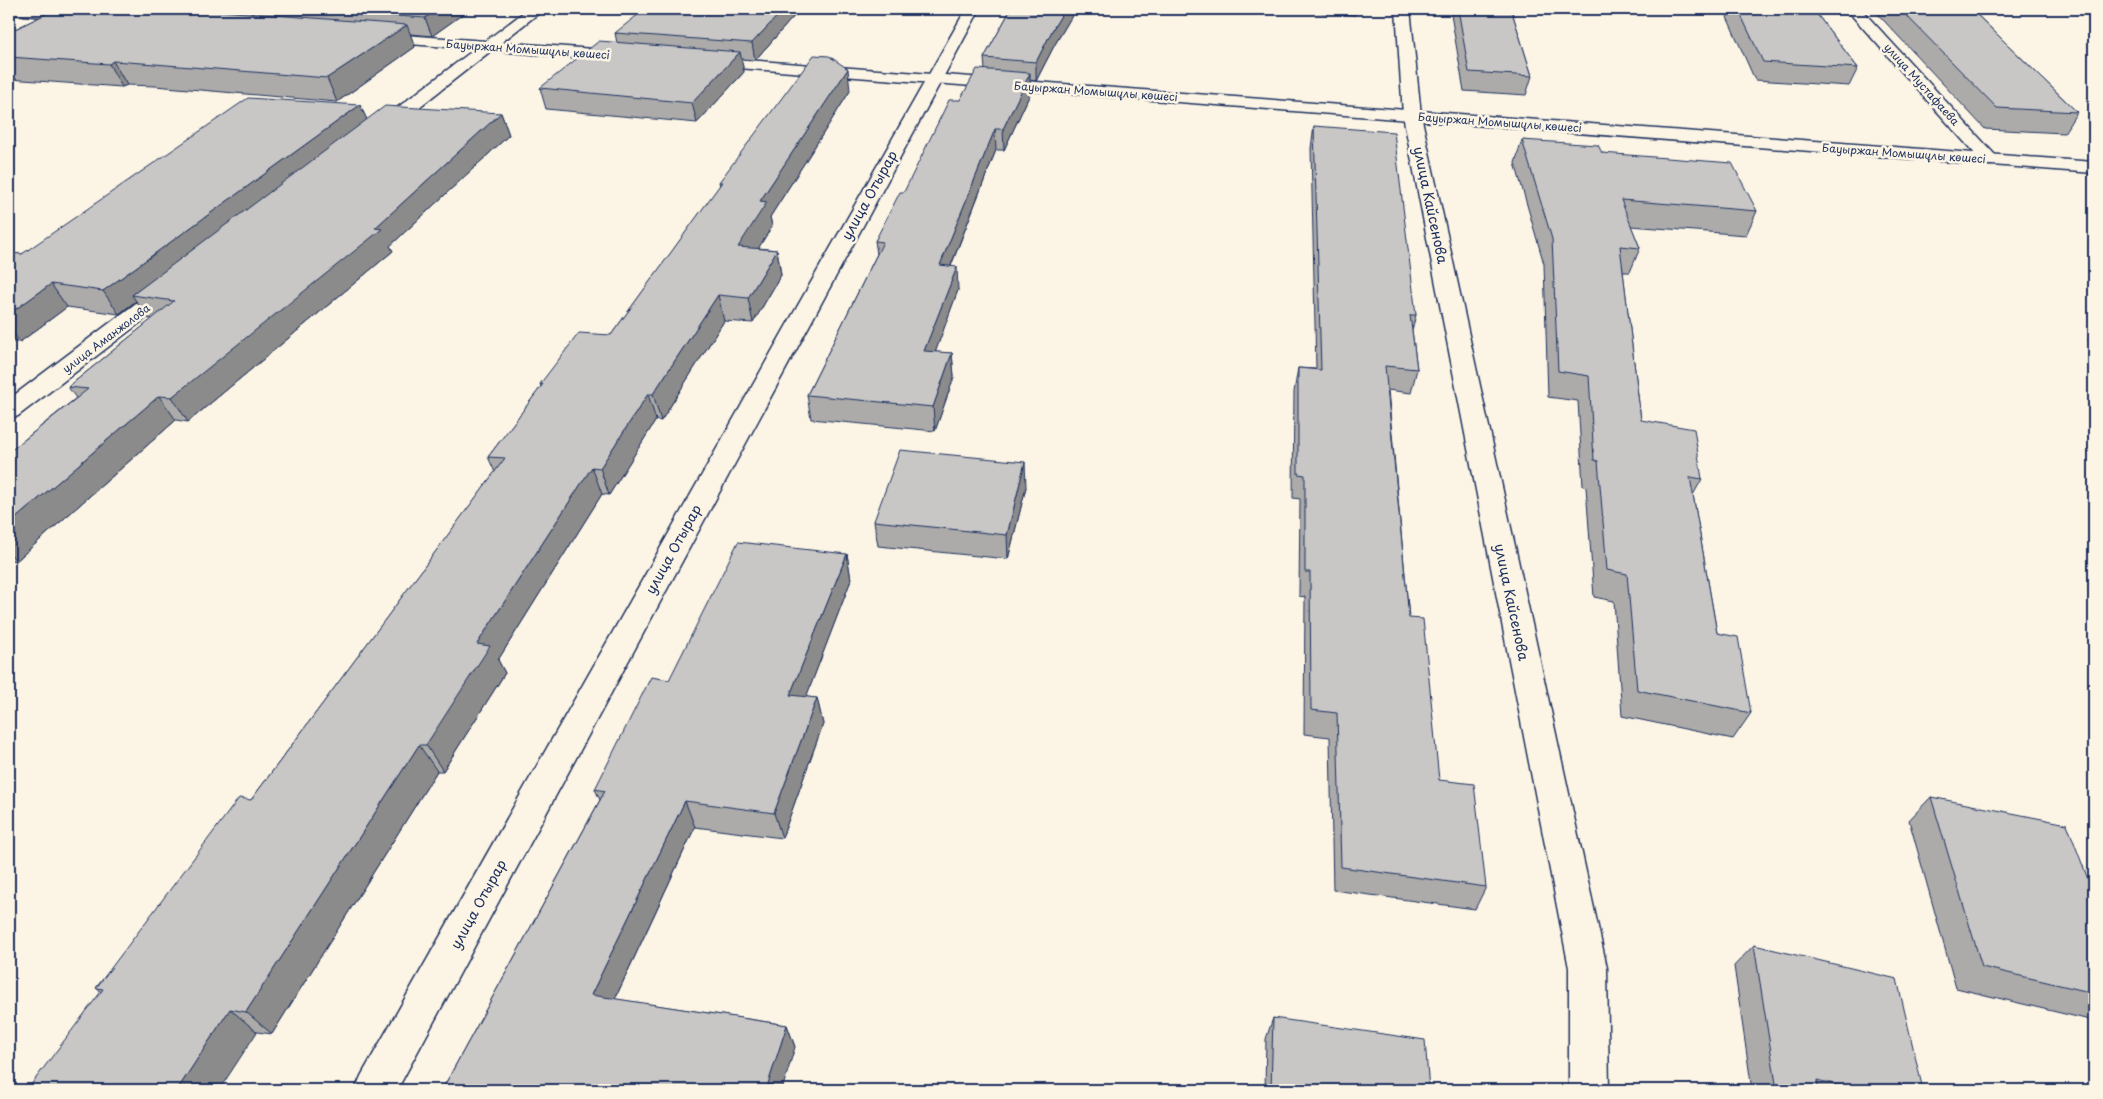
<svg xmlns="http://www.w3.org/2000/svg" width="2103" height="1099" viewBox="0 0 2103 1099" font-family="'Playpen Sans',sans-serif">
<rect width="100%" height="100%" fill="#fcf5e5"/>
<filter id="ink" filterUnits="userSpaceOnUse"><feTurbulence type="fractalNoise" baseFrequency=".02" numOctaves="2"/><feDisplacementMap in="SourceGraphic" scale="10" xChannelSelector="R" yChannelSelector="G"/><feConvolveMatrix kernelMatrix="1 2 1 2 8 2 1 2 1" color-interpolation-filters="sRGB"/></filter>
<g filter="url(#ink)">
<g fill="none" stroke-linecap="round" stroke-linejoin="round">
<g stroke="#1b2f5e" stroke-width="3">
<path id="minor" d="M 528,9 L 544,9 L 385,134 L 379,135 L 373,134 L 370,130 L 373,126 Z
M 966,9 L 980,9 L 397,1090 L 355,1090 L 361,1076 Z
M 1396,9 L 1410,9 L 1421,115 L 1607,968 L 1609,1090 L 1569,1090 L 1569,968 L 1403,115 Z
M 1846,9 L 1861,9 L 1996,156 L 1999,160 L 1996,164 L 1990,165 L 1984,164 Z
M 172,281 L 180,282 L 183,287 L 180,292 L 18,416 L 9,418 L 9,399 L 164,282 Z"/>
</g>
<g stroke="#1b2f5e" stroke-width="3">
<path id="tertiary" d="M 9,9 L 85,12 L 90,13 L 92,16 L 90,19 L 85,20 L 9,14 Z
M 377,33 L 621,51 L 627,53 L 629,56 L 627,59 L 621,61 L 372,41 L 369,38 L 372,35 Z
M 706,57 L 2094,162 L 2094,173 L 700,65 L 698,62 L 700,59 Z"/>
</g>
<use href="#minor" fill="#fcf5e5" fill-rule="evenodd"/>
<use href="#tertiary" fill="#fcf5e5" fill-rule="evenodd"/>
</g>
<path fill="#acabaa" stroke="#1b2f5e" d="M 56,9 L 470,9 L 432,36 L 410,34 L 415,47 L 337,102 L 155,86 L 127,85 L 122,87 L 9,79 L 9,32 Z
M 1011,9 L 1076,9 L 1054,46 L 1036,81 L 1030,80 L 1030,94 L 1004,150 L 996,150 L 951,266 L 958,290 L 935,352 L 952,353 L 954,377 L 935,431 L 811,419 L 807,395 L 877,254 L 875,241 L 960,100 L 985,70 L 984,58 Z
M 1287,9 L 1357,9 L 1355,15 L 1287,10 Z
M 1450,9 L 1511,9 L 1532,76 L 1526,95 L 1464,91 Z
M 1731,9 L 1813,9 L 1858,68 L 1849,86 L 1755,80 L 1727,17 Z
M 1873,9 L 1971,9 L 2077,112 L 2064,133 L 1985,129 Z
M 796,14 L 755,60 L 741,59 L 744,72 L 697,123 L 546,109 L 540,88 L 617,43 L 615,33 Z
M 850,91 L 770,217 L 772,226 L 758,248 L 777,250 L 781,275 L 753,323 L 724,321 L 661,421 L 656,420 L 609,495 L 602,494 L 498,660 L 505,673 L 443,771 L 437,771 L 272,1034 L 257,1032 L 101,992 L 96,988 L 251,800 L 495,472 L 488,457 L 541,387 L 540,384 L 611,335 L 720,186 L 719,182 Z
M 360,105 L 367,120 L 501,113 L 509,135 L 390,246 L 393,251 L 188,422 L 176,420 L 16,561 L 9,560 L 9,452 L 76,398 L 68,387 L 152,319 L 147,318 L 136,301 L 119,314 L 67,307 L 20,342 L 13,342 L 9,345 L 9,254 L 22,254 Z
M 1314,126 L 1416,315 L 1412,330 L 1417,369 L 1411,393 L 1388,390 L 1409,618 L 1439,780 L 1486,887 L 1475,909 L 1333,890 L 1330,737 L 1304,734 L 1305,597 L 1299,596 L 1300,499 L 1293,498 L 1294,392 L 1298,368 L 1316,369 L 1311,148 Z
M 1522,140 L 1602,153 L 1757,211 L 1746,235 L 1631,226 L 1640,248 L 1630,272 L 1623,272 L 1641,420 L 1702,479 L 1693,495 L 1717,633 L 1751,713 L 1733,739 L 1622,716 L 1614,601 L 1594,597 L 1586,487 L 1583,486 L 1578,401 L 1548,397 L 1544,264 L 1515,163 Z
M 2094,332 L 2094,348 L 2088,340 Z
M 1026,487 L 1008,559 L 878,546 L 874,521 Z
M 847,554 L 851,580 L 806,697 L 817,698 L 823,724 L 782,838 L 695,827 L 615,999 L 787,1025 L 795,1047 L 442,1090 L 600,800 L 595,789 L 669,680 Z
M 1931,797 L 2094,895 L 2094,1021 L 1956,988 L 1909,820 Z
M 1754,945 L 1923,1090 L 1752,1090 L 1734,966 Z
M 1273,1018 L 1429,1090 L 1265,1090 L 1266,1039 Z"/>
<path fill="#8c8b8b" stroke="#1b2f5e" d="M 438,9 L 470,9 L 432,36 L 425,18 Z
M 784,9 L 795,9 L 796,14 L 755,60 L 752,43 Z
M 1065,9 L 1076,9 L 1054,46 L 1036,81 L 1036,62 L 1054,27 Z
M 407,25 L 415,47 L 337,102 L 327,78 Z
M 740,52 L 744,72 L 697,123 L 692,103 Z
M 113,61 L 127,85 L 122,87 L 109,64 Z
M 848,69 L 850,91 L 770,217 L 772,226 L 744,272 L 738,247 L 760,201 Z
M 1030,73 L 1030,94 L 1004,150 L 1003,129 Z
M 360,105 L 370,126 L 132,295 L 136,301 L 119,314 L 103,291 Z
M 501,113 L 509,135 L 390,246 L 393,251 L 188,422 L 172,397 L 375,228 Z
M 995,129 L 996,150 L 942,288 L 940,265 Z
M 777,250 L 781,275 L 753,323 L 748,298 Z
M 957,267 L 958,290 L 927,375 L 924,351 Z
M 51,284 L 67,307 L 20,342 L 9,327 L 9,314 Z
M 718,295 L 724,321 L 661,421 L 653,394 Z
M 9,336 L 13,342 L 9,345 Z
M 952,353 L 954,377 L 935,431 L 933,407 Z
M 648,394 L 656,420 L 609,495 L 600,468 Z
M 159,396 L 176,420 L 16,561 L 9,552 L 9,524 Z
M 1025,462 L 1026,487 L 1008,559 L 1007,535 Z
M 592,467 L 602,494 L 498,660 L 505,673 L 443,771 L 426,745 L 477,644 Z
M 847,554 L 851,580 L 797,721 L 790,695 Z
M 817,698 L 823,724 L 782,838 L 774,813 Z
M 419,745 L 437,771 L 272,1034 L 246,1012 Z
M 685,801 L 695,827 L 606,1018 L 591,995 Z
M 230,1009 L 257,1032 L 219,1090 L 177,1090 Z
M 787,1025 L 795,1047 L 782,1090 L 766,1090 Z"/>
<path fill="#c8c7c6" stroke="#1b2f5e" d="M 56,9 L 193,9 L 407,25 L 327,78 L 142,63 L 113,61 L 109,64 L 9,57 L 9,32 Z
M 303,9 L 438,9 L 425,18 Z
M 645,9 L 784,9 L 752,43 L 615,33 Z
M 1011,9 L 1065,9 L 1054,27 L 1036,62 L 984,58 Z
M 1458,9 L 1511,9 L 1532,76 L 1469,72 Z
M 1738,9 L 1813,9 L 1858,68 L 1763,62 Z
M 1900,9 L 1971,9 L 2077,112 L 1997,108 Z
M 599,41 L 740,52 L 692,103 L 540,88 Z
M 814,55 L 829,56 L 848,69 L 760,201 L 767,202 L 738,247 L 777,250 L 748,298 L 718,295 L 653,394 L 648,394 L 600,468 L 592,467 L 477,644 L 490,646 L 426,745 L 419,745 L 246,1012 L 230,1009 L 177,1090 L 27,1090 L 103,989 L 96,988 L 239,798 L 251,800 L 505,458 L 488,457 L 543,384 L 540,384 L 579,333 L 611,335 L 722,182 L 719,182 Z
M 977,69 L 1030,73 L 1003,129 L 995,129 L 940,265 L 957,267 L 924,351 L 952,353 L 933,407 L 807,395 L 883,242 L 875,241 L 900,192 L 904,192 L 949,100 L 960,100 Z
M 248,98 L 360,105 L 103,291 L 51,284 L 9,314 L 9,254 L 10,253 L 22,254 Z
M 385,106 L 501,113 L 375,228 L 382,229 L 172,397 L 159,396 L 9,524 L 9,452 L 88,389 L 68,387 L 174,301 L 132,295 Z
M 1314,126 L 1394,132 L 1416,315 L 1410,315 L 1417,369 L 1385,366 L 1409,618 L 1423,619 L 1439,780 L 1474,784 L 1486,887 L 1341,867 L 1337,713 L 1311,710 L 1310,572 L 1305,572 L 1305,475 L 1298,474 L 1298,368 L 1321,370 Z
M 1522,140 L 1598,145 L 1602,153 L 1732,163 L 1757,211 L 1621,200 L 1640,248 L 1620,246 L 1641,420 L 1694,429 L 1702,479 L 1690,477 L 1717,633 L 1738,637 L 1751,713 L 1637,690 L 1627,574 L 1607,570 L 1598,461 L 1594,460 L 1589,376 L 1558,371 L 1552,239 Z
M 900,450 L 1025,462 L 1007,535 L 874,521 Z
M 738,542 L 847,554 L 790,695 L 817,698 L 774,813 L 685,801 L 591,995 L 787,1025 L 766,1090 L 442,1090 L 605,791 L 595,789 L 651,677 L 669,680 Z
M 1931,797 L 2067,824 L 2094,895 L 2094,993 L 1982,967 Z
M 1754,945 L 1897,979 L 1923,1090 L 1857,1090 L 1817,1080 L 1818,1090 L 1777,1090 Z
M 1273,1018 L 1425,1040 L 1429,1090 L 1271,1090 Z"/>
</g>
<g text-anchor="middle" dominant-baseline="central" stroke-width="5" stroke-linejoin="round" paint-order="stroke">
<g font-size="11" fill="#1b2f5e" stroke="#fcf5e5">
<text transform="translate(528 49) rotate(4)">Бауыржан Момышұлы көшесі</text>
<text transform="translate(1922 84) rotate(48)">улица Мустафаева</text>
<text transform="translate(1096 91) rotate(4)">Бауыржан Момышұлы көшесі</text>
<text transform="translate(1500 122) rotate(4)">Бауыржан Момышұлы көшесі</text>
<text transform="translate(1904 153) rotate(4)">Бауыржан Момышұлы көшесі</text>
<text transform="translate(106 338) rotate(-37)">улица Аманжолова</text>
</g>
<g font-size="14" fill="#1b2f5e" stroke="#fcf5e5">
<text transform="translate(869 195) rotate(-61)">улица Отырар</text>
<text transform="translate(1431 205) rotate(78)">улица Кайсенова</text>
<text transform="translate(673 549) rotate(-61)">улица Отырар</text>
<text transform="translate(1512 602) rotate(78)">улица Кайсенова</text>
<text transform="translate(478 904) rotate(-61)">улица Отырар</text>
</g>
</g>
<rect width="2103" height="1099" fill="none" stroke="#fcf5e5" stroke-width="30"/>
<rect x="15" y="15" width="2073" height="1069" fill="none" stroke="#1b2f5e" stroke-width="2" filter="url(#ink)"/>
</svg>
